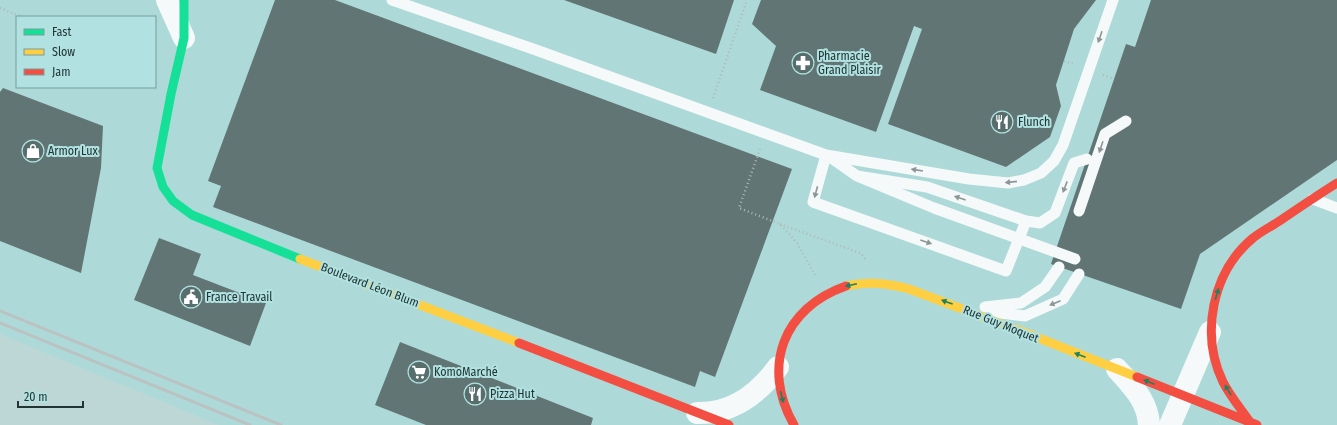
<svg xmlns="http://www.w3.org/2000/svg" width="1337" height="425" viewBox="0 0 1337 425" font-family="'Fira Sans Condensed',sans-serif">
<rect width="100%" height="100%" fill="#bcd7d6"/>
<path fill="#addad8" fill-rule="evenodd" d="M 0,0 L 1337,0 L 1337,425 L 219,425 L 0,334 ZM 17,17 L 155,17 L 155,87 L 17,87 Z"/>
<path fill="#627575" d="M 275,0 L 335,0 L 792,169 L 715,377 L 700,371 L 695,387 L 213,207 L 221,186 L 208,181 Z
M 564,0 L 734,0 L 716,54 Z
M 761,0 L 1096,0 L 1074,29 L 1056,85 L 1061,106 L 1050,137 L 1006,167 L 888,124 L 922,29 L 914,26 L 876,132 L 760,90 L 776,46 L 752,24 Z
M 1151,0 L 1337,0 L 1337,160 L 1200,254 L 1181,309 L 1051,264 L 1126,44 L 1135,47 Z
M 3,88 L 103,126 L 101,168 L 81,273 L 0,241 L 0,92 Z
M 159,238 L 201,254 L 193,275 L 266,303 L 250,346 L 134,300 Z
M 400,342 L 593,418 L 591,425 L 426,425 L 375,405 Z"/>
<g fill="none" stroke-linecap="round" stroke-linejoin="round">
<path stroke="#aeb9b8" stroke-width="2.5" stroke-dasharray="1 3" stroke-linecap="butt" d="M 0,8 L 22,17
M 1064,61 L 1074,64
M 1103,75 L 1114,79
M 713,98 L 747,0
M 760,149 L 739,208 L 780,224 L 797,243 L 815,275
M 780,224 L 860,253 L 867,261"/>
<path stroke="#f5f9f9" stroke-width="11" d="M 392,0 L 536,50 L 826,155 L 969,179 L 1008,183 L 1024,180 L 1041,173 L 1054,161 L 1063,145 L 1113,0
M 826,155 L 813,202 L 1006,271 L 1026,221
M 830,157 L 857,176 L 934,208 L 1075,259
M 857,176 L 927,187 L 1026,221 L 1040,223 L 1055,213 L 1074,163 L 1087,159
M 1313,199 L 1337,208
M 1079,211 L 1105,134 L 1126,121
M 985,307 L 1021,303 L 1045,287 L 1059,267
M 992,312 L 1025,316 L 1063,299 L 1079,274"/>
<path stroke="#f5f9f9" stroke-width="22" d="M 167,0 L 184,38
M 1117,369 C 1132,386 1148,401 1149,425
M 697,413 C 732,414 759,393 778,367
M 1170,425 L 1210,332"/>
<path stroke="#16e098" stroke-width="9" d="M 184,0 L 184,38 L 171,94 L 157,168 L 163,187 L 173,201 L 192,215 L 300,259"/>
<path stroke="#ffcf43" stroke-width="9" d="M 300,259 L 519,343
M 846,286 C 867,281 888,283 909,289 L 1026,333 L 1137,377"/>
<path stroke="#f24e42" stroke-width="9" d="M 519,343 L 729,425
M 1137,377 L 1257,425
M 1250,422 C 1241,409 1230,396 1223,382 C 1200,334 1212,272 1253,238 C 1262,231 1272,226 1281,220 C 1300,207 1318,195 1337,183
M 794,425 C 761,367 783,308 846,286"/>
<path stroke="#bbc2c2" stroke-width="3" d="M 0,311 L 281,425
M 0,323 L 250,425"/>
</g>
<defs><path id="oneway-solid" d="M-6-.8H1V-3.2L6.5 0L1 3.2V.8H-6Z"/></defs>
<g fill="#8b9796">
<use href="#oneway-solid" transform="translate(1100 37) rotate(109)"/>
<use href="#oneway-solid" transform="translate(1101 147) rotate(109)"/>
<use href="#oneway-solid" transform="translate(917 170) rotate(-171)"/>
<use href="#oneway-solid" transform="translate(1011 182) rotate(174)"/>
<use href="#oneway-solid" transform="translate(1065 187) rotate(111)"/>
<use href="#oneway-solid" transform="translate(816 192) rotate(105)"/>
<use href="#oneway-solid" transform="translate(960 198) rotate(-161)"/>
<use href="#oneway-solid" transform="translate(926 242) rotate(19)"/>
<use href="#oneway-solid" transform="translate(1055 303) rotate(157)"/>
</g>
<g fill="#1c8261">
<use href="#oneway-solid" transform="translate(851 285) rotate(168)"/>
<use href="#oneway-solid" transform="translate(1217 294) rotate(-73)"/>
<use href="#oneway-solid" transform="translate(947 302) rotate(-160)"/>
<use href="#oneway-solid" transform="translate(1080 355) rotate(-159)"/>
<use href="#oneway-solid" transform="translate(1149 382) rotate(-158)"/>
<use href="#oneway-solid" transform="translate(1228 390) rotate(-121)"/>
<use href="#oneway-solid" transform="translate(782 397) rotate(76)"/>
</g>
<defs>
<g id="pharmacy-disc" transform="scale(1.15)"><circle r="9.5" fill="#576e6d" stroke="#b1e2e1"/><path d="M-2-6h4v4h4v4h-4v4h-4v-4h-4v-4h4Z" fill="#fff"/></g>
<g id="restaurant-disc" transform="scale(1.15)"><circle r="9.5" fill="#576e6d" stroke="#b1e2e1"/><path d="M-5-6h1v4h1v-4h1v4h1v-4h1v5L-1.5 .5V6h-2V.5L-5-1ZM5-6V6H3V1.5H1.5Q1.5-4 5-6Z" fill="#fff"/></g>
<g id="shop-disc" transform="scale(1.15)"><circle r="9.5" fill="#576e6d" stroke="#b1e2e1"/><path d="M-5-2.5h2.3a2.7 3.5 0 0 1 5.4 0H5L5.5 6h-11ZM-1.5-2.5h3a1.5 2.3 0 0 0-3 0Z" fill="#fff"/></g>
<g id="civic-disc" transform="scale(1.15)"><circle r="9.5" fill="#576e6d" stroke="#b1e2e1"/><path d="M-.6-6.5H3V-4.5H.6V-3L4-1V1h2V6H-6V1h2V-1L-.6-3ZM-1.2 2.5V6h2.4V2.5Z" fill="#fff"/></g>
<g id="supermarket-disc" transform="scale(1.15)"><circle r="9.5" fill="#576e6d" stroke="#b1e2e1"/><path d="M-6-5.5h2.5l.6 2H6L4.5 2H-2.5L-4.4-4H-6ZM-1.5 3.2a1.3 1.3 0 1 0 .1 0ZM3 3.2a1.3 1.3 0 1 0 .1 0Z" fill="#fff"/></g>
</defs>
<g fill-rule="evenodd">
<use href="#pharmacy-disc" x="803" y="63"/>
<use href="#restaurant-disc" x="1002" y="122"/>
<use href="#shop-disc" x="33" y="151"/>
<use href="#civic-disc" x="191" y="297"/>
<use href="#supermarket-disc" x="419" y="372"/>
<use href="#restaurant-disc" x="475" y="394"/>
</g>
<g text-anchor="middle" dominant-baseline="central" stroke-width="4" stroke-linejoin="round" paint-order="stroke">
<g font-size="12" fill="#213534" stroke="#b1e2e1" text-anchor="start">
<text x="818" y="56">Pharmacie<tspan x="818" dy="14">Grand Plaisir</tspan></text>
<text x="1018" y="122">Flunch</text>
<text x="48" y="151">Armor Lux</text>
<text x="206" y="297">France Travail</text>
<text x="434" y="372">KomoMarché</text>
<text x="490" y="394">Pizza Hut</text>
</g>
<g font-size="12" fill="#213534" stroke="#b1e2e1">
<text transform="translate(370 285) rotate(21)">Boulevard Léon Blum</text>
<text transform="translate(1001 324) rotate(22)">Rue Guy Moquet</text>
</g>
</g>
<rect x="16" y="16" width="140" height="72" fill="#b1e2e1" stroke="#779d9c"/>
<rect x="24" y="29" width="20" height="6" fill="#16e098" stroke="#779d9c"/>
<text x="52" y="36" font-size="12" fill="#213534">Fast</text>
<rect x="24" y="49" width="20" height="6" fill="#ffcf43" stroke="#779d9c"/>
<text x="52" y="56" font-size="12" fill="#213534">Slow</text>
<rect x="24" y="69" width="20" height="6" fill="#f24e42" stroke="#779d9c"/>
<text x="52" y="76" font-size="12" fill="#213534">Jam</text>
<path d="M18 401v6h65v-6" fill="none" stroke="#213534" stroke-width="2"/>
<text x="24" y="401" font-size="12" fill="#213534" stroke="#b1e2e1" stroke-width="3" paint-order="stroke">20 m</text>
</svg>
